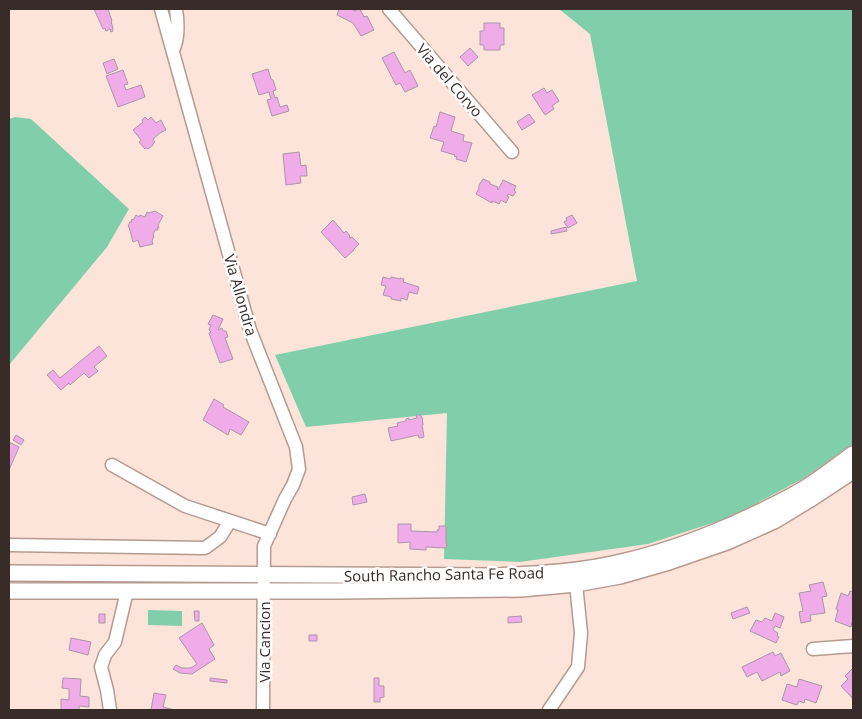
<svg xmlns="http://www.w3.org/2000/svg" width="862" height="719" viewBox="0 0 862 719" font-family="'Open Sans',sans-serif">
<rect width="100%" height="100%" fill="#fce4db"/>
<path fill="#81cfaa" d="M 559,9 L 853,9 L 853,444 L 804,478 L 731,517 L 648,544 L 520,562 L 444,559 L 447,413 L 306,427 L 275,355 L 637,281 L 590,34 Z
M 15,117 L 31,119 L 129,209 L 107,247 L 9,365 L 9,119 Z
M 148,610 L 182,611 L 182,626 L 148,625 Z"/>
<path fill="#f0ace9" stroke="#aa95a8" d="M 94,9 L 108,9 L 112,21 L 111,21 L 113,29 L 112,29 L 113,31 L 111,32 L 110,29 L 106,31 L 105,28 L 103,29 Z
M 339,9 L 350,9 L 356,11 L 357,9 L 361,10 L 361,12 L 362,13 L 364,17 L 367,16 L 374,30 L 361,36 L 353,23 L 337,15 Z
M 484,23 L 500,23 L 500,28 L 504,28 L 504,45 L 500,45 L 500,50 L 484,50 L 484,45 L 480,45 L 480,31 L 484,31 Z
M 470,48 L 478,57 L 468,66 L 460,57 Z
M 394,52 L 405,73 L 410,70 L 418,86 L 405,92 L 400,83 L 396,85 L 382,58 Z
M 114,59 L 118,69 L 107,74 L 103,63 Z
M 268,69 L 271,79 L 273,80 L 274,83 L 276,90 L 273,91 L 275,98 L 277,97 L 280,107 L 287,105 L 289,111 L 272,116 L 267,100 L 271,99 L 269,92 L 259,95 L 252,74 Z
M 123,70 L 128,84 L 124,85 L 126,90 L 141,85 L 145,97 L 118,107 L 106,76 Z
M 544,88 L 547,93 L 552,90 L 559,101 L 552,106 L 554,109 L 545,115 L 532,95 Z
M 440,112 L 455,117 L 451,131 L 464,135 L 463,141 L 472,143 L 466,162 L 456,159 L 457,157 L 454,156 L 455,155 L 441,151 L 444,142 L 430,138 L 434,126 L 436,127 Z
M 529,114 L 535,122 L 522,130 L 517,122 Z
M 145,117 L 148,120 L 151,117 L 156,123 L 161,120 L 166,130 L 160,133 L 153,139 L 155,142 L 153,144 L 153,145 L 148,149 L 147,148 L 145,149 L 139,142 L 141,140 L 133,130 L 143,122 L 142,120 Z
M 299,152 L 301,166 L 306,165 L 307,176 L 300,176 L 301,183 L 286,185 L 283,154 Z
M 483,179 L 490,182 L 490,184 L 498,187 L 497,189 L 498,190 L 503,180 L 516,186 L 514,190 L 516,192 L 513,196 L 508,194 L 507,196 L 509,197 L 506,203 L 501,200 L 499,204 L 492,201 L 492,203 L 476,194 L 479,188 L 479,185 Z
M 155,211 L 163,216 L 158,225 L 159,228 L 157,228 L 158,230 L 155,230 L 153,235 L 154,236 L 152,241 L 153,244 L 140,247 L 138,240 L 133,242 L 129,227 L 128,226 L 130,222 L 132,222 L 131,220 L 134,219 L 136,215 L 139,217 L 140,215 L 145,217 L 147,212 L 149,213 Z
M 572,215 L 577,223 L 568,228 L 564,222 L 567,220 L 566,218 Z
M 333,220 L 344,233 L 346,231 L 350,236 L 349,237 L 350,238 L 352,237 L 359,244 L 354,249 L 354,250 L 345,258 L 321,232 Z
M 566,227 L 567,231 L 551,234 L 551,231 Z
M 383,277 L 390,279 L 391,277 L 400,279 L 400,278 L 404,279 L 403,282 L 419,287 L 417,294 L 409,292 L 407,300 L 401,298 L 401,301 L 391,299 L 391,297 L 383,295 L 386,286 L 381,285 Z
M 213,315 L 223,319 L 218,330 L 222,328 L 223,331 L 226,331 L 228,337 L 225,338 L 233,359 L 220,363 L 209,333 L 211,332 L 209,330 L 211,325 L 208,324 Z
M 99,346 L 107,356 L 94,367 L 98,371 L 89,378 L 84,373 L 70,385 L 69,383 L 61,390 L 47,375 L 53,370 L 60,378 Z
M 214,399 L 224,405 L 223,407 L 249,422 L 241,435 L 230,429 L 228,435 L 203,420 Z
M 416,415 L 420,415 L 422,417 L 423,425 L 422,425 L 424,437 L 419,438 L 418,435 L 391,441 L 388,428 L 398,426 L 397,423 L 406,421 L 406,419 L 409,418 L 409,420 L 417,418 Z
M 16,435 L 24,440 L 21,445 L 13,440 Z
M 9,442 L 19,447 L 9,470 Z
M 365,494 L 367,502 L 353,505 L 352,497 Z
M 398,524 L 411,524 L 411,531 L 437,532 L 437,530 L 439,530 L 439,526 L 446,526 L 446,542 L 447,546 L 445,548 L 426,547 L 426,550 L 410,549 L 410,542 L 398,543 Z
M 823,582 L 827,596 L 822,597 L 825,613 L 810,615 L 811,621 L 801,623 L 799,612 L 803,611 L 799,593 L 811,591 L 809,585 Z
M 850,591 L 853,592 L 853,623 L 852,622 L 851,627 L 835,621 L 838,610 L 836,609 L 841,593 L 848,596 Z
M 747,607 L 750,613 L 733,619 L 731,613 Z
M 194,611 L 199,611 L 199,621 L 195,621 Z
M 775,613 L 784,617 L 780,628 L 775,626 L 773,630 L 778,633 L 777,636 L 779,637 L 776,643 L 750,631 L 756,620 L 762,622 L 765,618 L 772,621 Z
M 99,614 L 105,614 L 105,623 L 99,623 Z
M 521,616 L 522,622 L 508,623 L 508,617 Z
M 202,623 L 214,645 L 209,649 L 215,659 L 192,674 L 180,673 L 173,669 L 176,665 L 182,668 L 191,668 L 197,664 L 179,638 Z
M 309,635 L 317,635 L 317,641 L 309,641 Z
M 71,638 L 91,642 L 88,655 L 69,650 Z
M 773,652 L 775,656 L 781,653 L 790,671 L 781,676 L 780,672 L 762,681 L 757,672 L 747,677 L 742,667 Z
M 853,668 L 853,699 L 841,686 L 848,679 L 845,676 Z
M 63,678 L 81,679 L 80,696 L 89,697 L 89,707 L 79,706 L 79,710 L 61,710 L 61,699 L 69,700 L 69,689 L 62,688 Z
M 210,678 L 227,680 L 227,683 L 210,681 Z
M 374,678 L 379,678 L 379,686 L 384,686 L 384,697 L 380,698 L 380,702 L 374,702 Z
M 799,679 L 822,686 L 816,703 L 805,699 L 804,703 L 799,701 L 797,705 L 782,700 L 787,684 L 797,687 Z
M 154,693 L 166,695 L 163,707 L 175,710 L 151,710 Z"/>
<g fill="none" stroke-linecap="round" stroke-linejoin="round">
<g stroke="#b69a90" stroke-width="15">
<path id="minor" d="M 161,9 L 250,330 L 296,447 L 299,469 L 293,485 L 285,499 L 264,546 L 263,710
M 389,9 L 512,152
M 174,48 C 179,36 178,22 176,9
M 112,465 L 185,506 L 270,534
M 9,545 L 205,548 L 220,537 L 230,521
M 813,649 L 853,646
M 110,710 L 107,690 L 101,667 L 105,655 L 115,642 L 127,591
M 549,710 L 578,667 L 581,633 L 576,584"/>
</g>
<g stroke="#b69a90" stroke-width="18">
<path id="major" d="M 9,573 L 497,576 C 538,574 580,572 621,562 C 658,554 694,541 729,526 C 753,515 778,504 800,491 C 819,480 836,466 853,454
M 9,591 L 339,591 L 521,589 L 576,584 L 620,576 L 669,562 L 727,542 L 774,521 L 812,498 L 853,471"/>
</g>
<use href="#minor" stroke="#fff" stroke-width="12"/>
<use href="#major" stroke="#fff" stroke-width="15"/>
</g>
<g text-anchor="middle" dominant-baseline="central" stroke-width="5" stroke-linejoin="round" paint-order="stroke">
<g font-size="15" fill="#372c27" stroke="#fff">
<text transform="translate(450 80) rotate(49)">Via del Corvo</text>
<text transform="translate(241 295) rotate(74)">Via Allondra</text>
<text transform="translate(444 574) rotate(-1)">South Rancho Santa Fe Road</text>
<text transform="translate(264 642) rotate(-90)">Via Cancion</text>
</g>
</g>
<rect width="862" height="719" fill="none" stroke="#372c27" stroke-width="20"/>
</svg>
